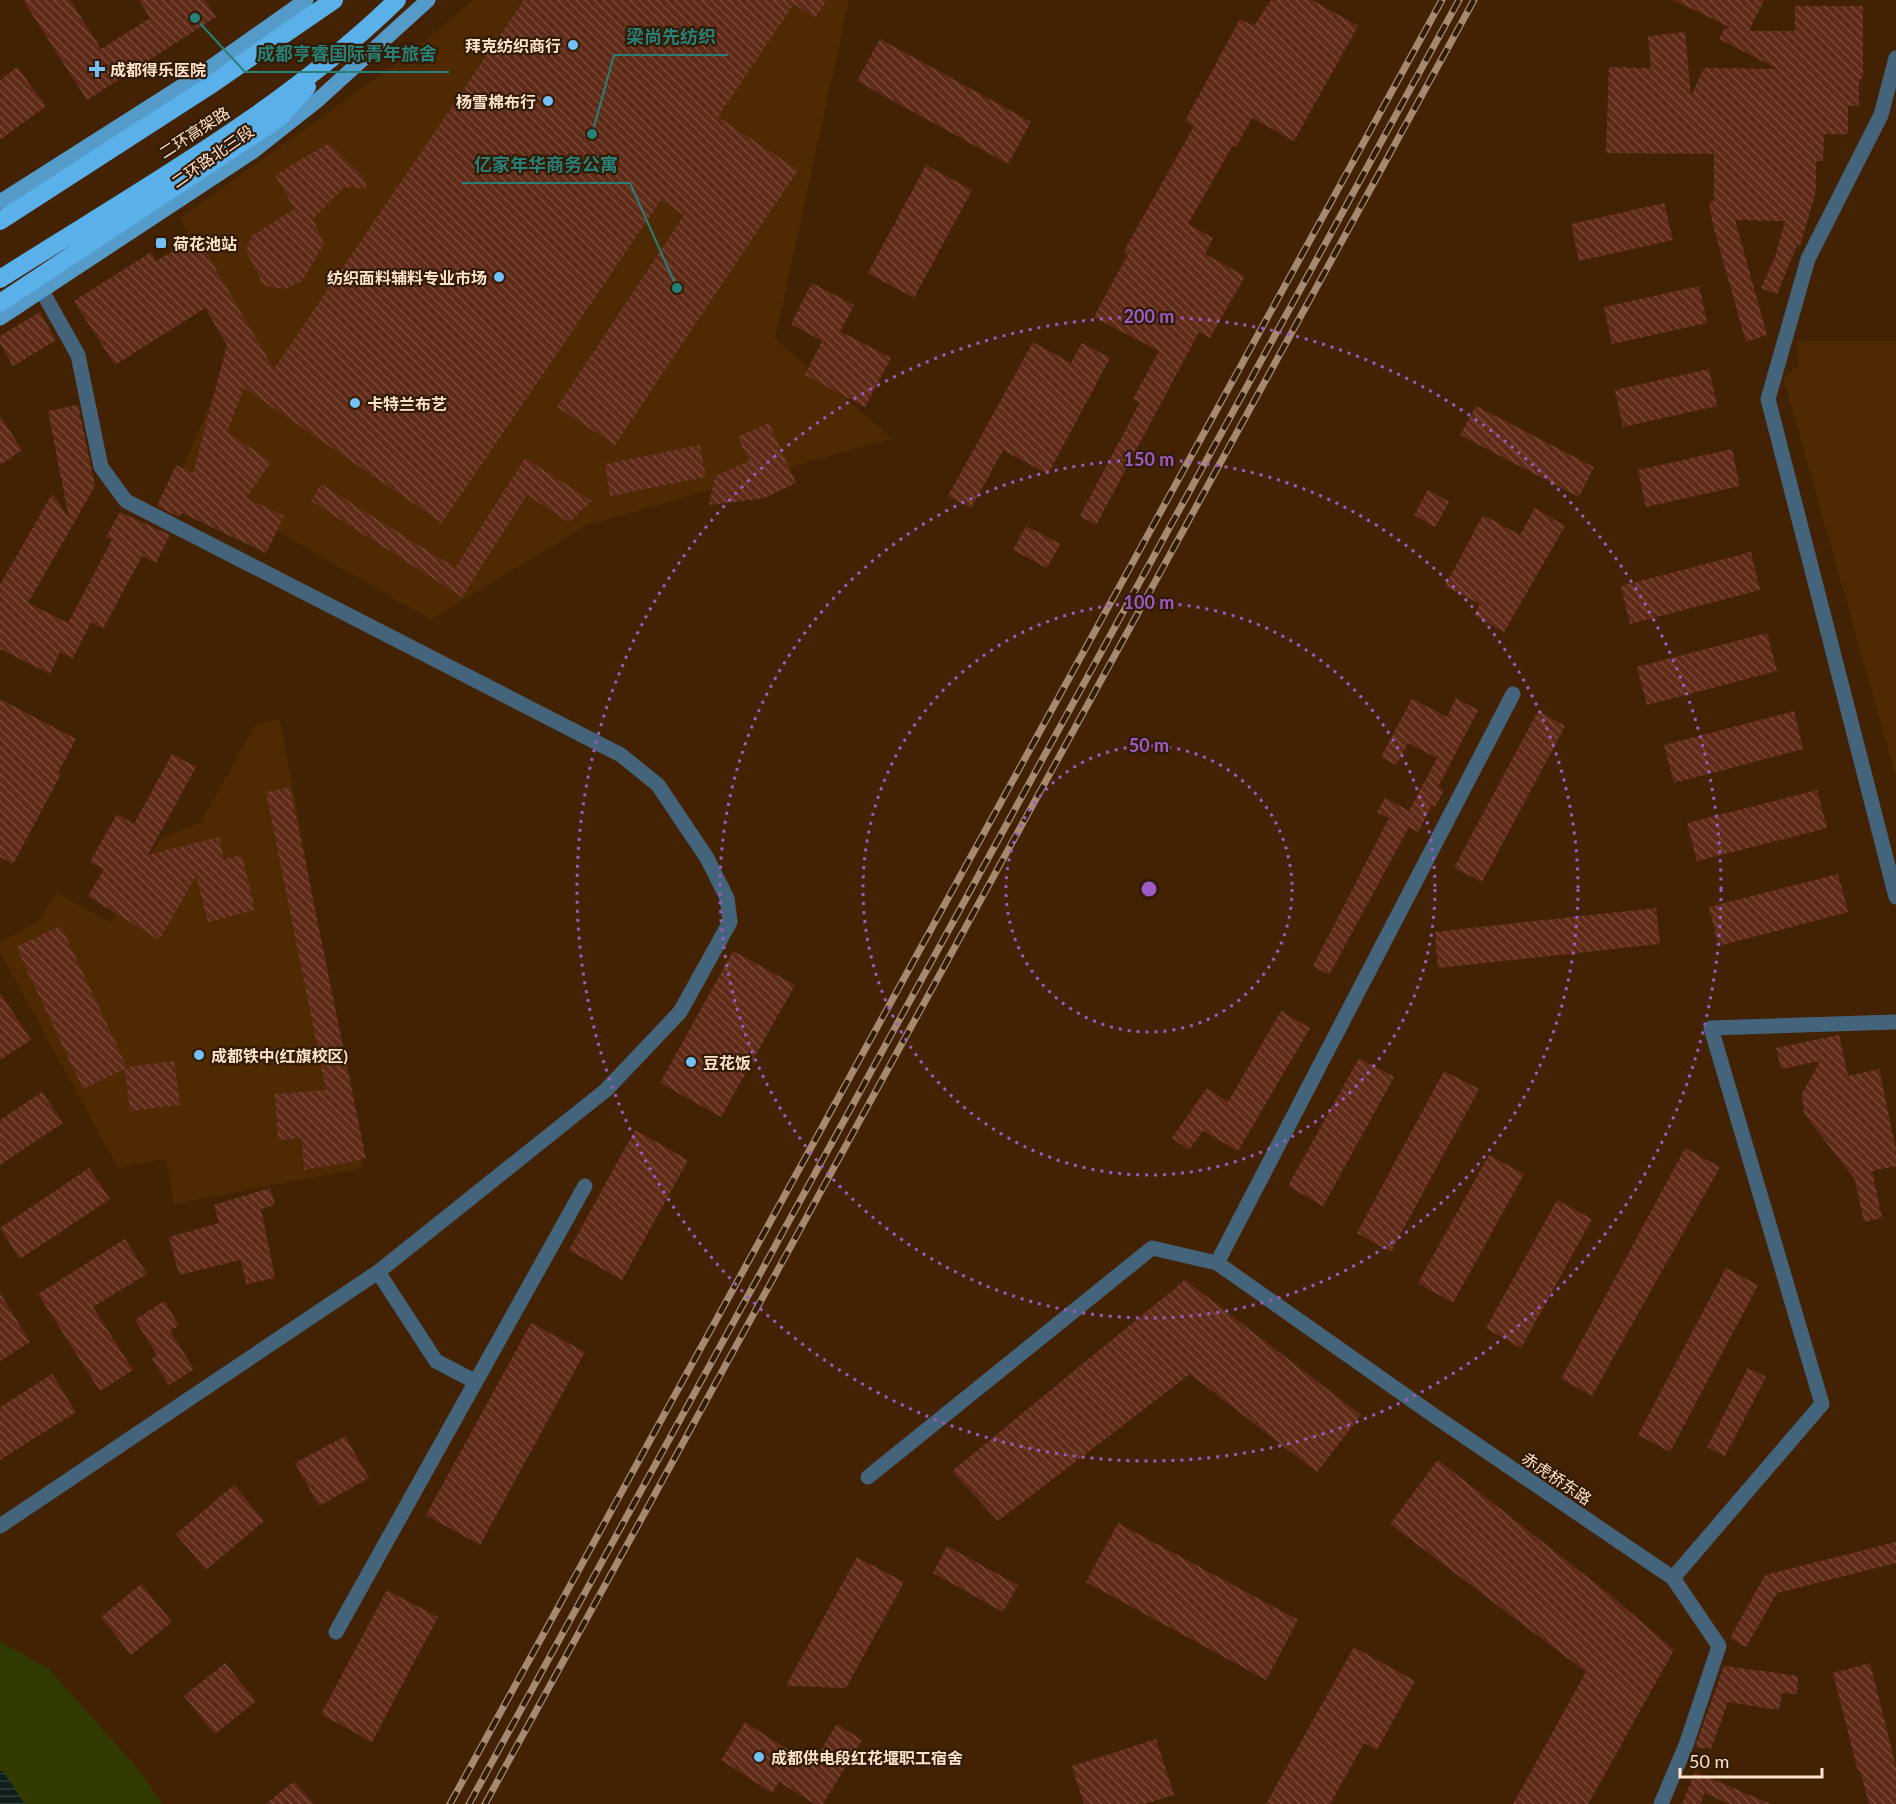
<svg xmlns="http://www.w3.org/2000/svg" width="1896" height="1804" viewBox="0 0 1896 1804" font-family="Lato,'Noto Sans SC',sans-serif">
<defs>
<pattern id="water-rules" width="6" height="5" patternUnits="userSpaceOnUse" patternTransform="scale(1.5)"><rect width="6" height="5" fill="#0d1e1b"/><path d="M0 2.5h6" fill="none" stroke="#313f3b"/></pattern>
<pattern id="building-back-hatch" width="6" height="6" patternUnits="userSpaceOnUse" patternTransform="scale(1.5)"><rect width="6" height="6" fill="#5f2b18"/><path d="M-1 5l2 2M0 0l6 6M5-1l2 2" fill="none" stroke="#774a38"/></pattern>
</defs>
<rect width="100%" height="100%" fill="#422202"/>
<path fill="#4e2902" d="M 473,0 L 849,0 L 775,339 L 892,438 L 585,526 L 431,620 L 180,475 L 238,336 L 180,218 L 411,53 Z
M 1797,341 L 1896,341 L 1896,777 L 1783,377 L 1799,366 Z
M 280,719 L 363,1168 L 174,1204 L 166,1159 L 118,1168 L 0,952 L 0,942 L 40,920 L 57,892 L 110,923 L 161,838 L 200,823 L 256,724 Z"/>
<path fill="#313b01" d="M 0,1642 L 49,1669 L 139,1770 L 162,1804 L 0,1804 Z"/>
<path fill="url(#water-rules)" d="M 0,1770 L 4,1773 L 25,1804 L 0,1804 Z"/>
<path fill="url(#building-back-hatch)" d="M 23,0 L 70,0 L 101,49 L 150,18 L 139,0 L 205,0 L 216,17 L 87,100 Z
M 524,0 L 827,0 L 815,18 L 794,4 L 718,117 L 798,170 L 615,445 L 557,407 L 684,215 L 661,200 L 442,523 L 244,388 L 227,432 L 271,462 L 246,498 L 284,516 L 266,553 L 182,513 L 179,517 L 157,506 L 176,465 L 193,473 L 227,345 L 205,308 L 115,365 L 74,301 L 151,252 L 156,261 L 197,237 L 274,369 Z
M 1271,0 L 1312,0 L 1358,26 L 1294,141 L 1252,118 L 1236,147 L 1233,145 L 1188,224 L 1213,238 L 1205,254 L 1245,276 L 1210,338 L 1199,332 L 1096,525 L 1080,516 L 1140,402 L 1133,399 L 1159,351 L 1094,317 L 1128,254 L 1124,251 L 1194,126 L 1185,121 L 1240,19 L 1254,26 Z
M 1674,0 L 1764,0 L 1749,31 L 1795,31 L 1795,6 L 1863,6 L 1863,79 L 1859,79 L 1859,106 L 1848,106 L 1848,134 L 1824,134 L 1823,161 L 1816,161 L 1816,191 L 1800,246 L 1797,245 L 1777,294 L 1761,288 L 1775,257 L 1785,221 L 1735,220 L 1767,335 L 1746,342 L 1713,225 L 1709,202 L 1714,201 L 1714,154 L 1606,153 L 1609,67 L 1651,68 L 1648,36 L 1685,32 L 1691,96 L 1704,68 L 1778,69 L 1719,39 L 1725,28 L 1731,28 Z
M 880,39 L 1031,122 L 1008,164 L 857,81 Z
M 17,67 L 46,106 L 0,140 L 0,80 Z
M 329,143 L 363,176 L 367,189 L 344,187 L 313,219 L 324,244 L 303,280 L 285,289 L 264,286 L 246,251 L 251,236 L 295,209 L 275,175 Z
M 926,165 L 972,190 L 914,298 L 868,273 Z
M 1664,203 L 1673,240 L 1579,261 L 1571,224 Z
M 812,283 L 854,305 L 840,331 L 891,358 L 865,407 L 805,375 L 822,341 L 791,324 Z
M 1699,286 L 1707,323 L 1612,344 L 1604,307 Z
M 40,312 L 56,340 L 13,366 L 0,343 L 0,336 Z
M 1033,342 L 1071,363 L 1082,343 L 1110,358 L 1048,474 L 1003,450 L 971,508 L 948,496 Z
M 1709,369 L 1717,406 L 1623,427 L 1615,390 Z
M 78,405 L 95,486 L 28,603 L 68,623 L 112,540 L 106,537 L 120,512 L 170,535 L 156,563 L 142,556 L 103,629 L 91,622 L 73,658 L 60,652 L 50,674 L 0,649 L 0,585 L 52,494 L 69,518 L 48,411 Z
M 1476,406 L 1594,467 L 1579,497 L 1460,435 Z
M 0,416 L 22,450 L 0,465 Z
M 769,423 L 796,483 L 765,498 L 709,505 L 715,476 L 749,461 L 738,437 Z
M 700,445 L 706,477 L 610,496 L 605,464 Z
M 1732,449 L 1740,486 L 1646,507 L 1638,470 Z
M 525,458 L 592,501 L 569,522 L 527,495 L 462,597 L 311,501 L 321,484 L 455,568 Z
M 1428,490 L 1449,502 L 1435,527 L 1414,515 Z
M 1535,508 L 1565,526 L 1504,632 L 1474,615 L 1480,604 L 1445,586 L 1483,515 L 1520,535 Z
M 1026,526 L 1060,544 L 1047,568 L 1013,550 Z
M 1751,552 L 1760,590 L 1630,624 L 1621,586 Z
M 1767,633 L 1777,671 L 1647,705 L 1637,667 Z
M 1456,698 L 1478,710 L 1438,787 L 1444,790 L 1435,807 L 1432,805 L 1418,832 L 1409,827 L 1329,975 L 1313,966 L 1389,818 L 1377,812 L 1385,798 L 1409,811 L 1437,758 L 1408,743 L 1396,765 L 1381,757 L 1412,699 L 1447,717 Z
M 0,699 L 76,739 L 58,773 L 61,774 L 13,864 L 0,857 Z
M 1538,711 L 1565,726 L 1482,882 L 1454,868 Z
M 1794,711 L 1803,749 L 1674,783 L 1664,745 Z
M 172,754 L 196,767 L 148,855 L 219,837 L 224,859 L 242,855 L 255,910 L 208,922 L 196,876 L 159,940 L 88,896 L 104,869 L 90,862 L 117,814 L 134,824 Z
M 290,787 L 366,1159 L 304,1170 L 302,1138 L 278,1140 L 275,1094 L 326,1090 L 266,792 Z
M 1817,790 L 1827,828 L 1697,861 L 1687,823 Z
M 1838,874 L 1848,912 L 1719,946 L 1709,907 Z
M 1656,908 L 1660,944 L 1438,968 L 1435,932 Z
M 61,926 L 127,1067 L 174,1061 L 180,1105 L 130,1111 L 125,1069 L 83,1089 L 16,947 Z
M 733,951 L 795,985 L 721,1117 L 660,1083 Z
M 0,993 L 31,1040 L 0,1060 Z
M 1281,1011 L 1310,1028 L 1238,1151 L 1203,1131 L 1189,1150 L 1172,1138 L 1207,1088 L 1228,1102 Z
M 1839,1035 L 1848,1076 L 1879,1069 L 1896,1150 L 1896,1166 L 1872,1171 L 1882,1218 L 1864,1222 L 1855,1180 L 1804,1113 L 1802,1094 L 1820,1061 L 1781,1069 L 1776,1048 Z
M 1359,1058 L 1394,1077 L 1323,1206 L 1288,1186 Z
M 1444,1071 L 1479,1089 L 1391,1252 L 1357,1233 Z
M 42,1092 L 63,1123 L 0,1165 L 0,1120 Z
M 635,1130 L 688,1160 L 622,1280 L 569,1250 Z
M 1685,1148 L 1720,1167 L 1592,1396 L 1561,1379 Z
M 1489,1155 L 1524,1174 L 1453,1303 L 1418,1283 Z
M 89,1168 L 110,1199 L 20,1259 L 0,1228 Z
M 270,1188 L 275,1205 L 261,1209 L 275,1278 L 246,1284 L 241,1260 L 179,1275 L 169,1237 L 219,1223 L 214,1205 Z
M 1557,1200 L 1592,1219 L 1521,1348 L 1486,1328 Z
M 125,1239 L 147,1274 L 93,1307 L 133,1370 L 100,1391 L 38,1294 Z
M 1726,1268 L 1758,1285 L 1670,1452 L 1638,1435 Z
M 1185,1280 L 1361,1415 L 1317,1472 L 1190,1374 L 998,1521 L 952,1471 Z
M 0,1293 L 30,1342 L 0,1361 Z
M 164,1301 L 179,1325 L 170,1331 L 194,1369 L 169,1385 L 152,1359 L 157,1355 L 135,1320 Z
M 531,1323 L 585,1352 L 480,1545 L 426,1515 Z
M 1748,1368 L 1766,1377 L 1725,1456 L 1707,1447 Z
M 52,1374 L 76,1412 L 0,1460 L 0,1407 Z
M 345,1436 L 369,1478 L 319,1506 L 295,1463 Z
M 1438,1460 L 1609,1594 L 1674,1650 L 1623,1741 L 1620,1741 L 1623,1742 L 1588,1804 L 1513,1804 L 1586,1672 L 1390,1524 Z
M 234,1485 L 264,1521 L 206,1570 L 176,1534 Z
M 1118,1523 L 1298,1620 L 1266,1680 L 1086,1582 Z
M 1896,1542 L 1896,1563 L 1777,1593 L 1746,1647 L 1730,1638 L 1765,1575 Z
M 947,1546 L 1018,1585 L 1003,1612 L 933,1573 Z
M 857,1557 L 904,1582 L 846,1688 L 786,1686 Z
M 141,1584 L 172,1622 L 131,1655 L 101,1617 Z
M 387,1590 L 438,1617 L 372,1742 L 321,1714 Z
M 1354,1647 L 1415,1681 L 1377,1750 L 1364,1743 L 1330,1804 L 1266,1804 Z
M 225,1663 L 256,1701 L 215,1734 L 184,1696 Z
M 1870,1663 L 1896,1767 L 1896,1804 L 1869,1804 L 1860,1770 L 1858,1771 L 1833,1673 Z
M 1724,1666 L 1798,1676 L 1797,1694 L 1782,1693 L 1779,1710 L 1728,1702 L 1711,1749 L 1695,1747 Z
M 745,1722 L 812,1765 L 837,1724 L 862,1740 L 823,1804 L 815,1804 L 779,1782 L 772,1793 L 721,1760 Z
M 1156,1739 L 1174,1795 L 1144,1804 L 1084,1804 L 1072,1766 Z
M 1695,1772 L 1771,1804 L 1730,1804 L 1704,1793 L 1701,1804 L 1682,1804 Z
M 294,1781 L 314,1804 L 266,1804 Z"/>
<g fill="none" stroke-linecap="round" stroke-linejoin="round">
<path stroke="#43647b" stroke-width="15" d="M 1896,58 L 1881,115 L 1808,259 L 1768,399 L 1896,897
M 1217,1263 L 1513,694
M 378,1272 L 436,1361 L 474,1381
M 868,1477 L 1152,1248 L 1217,1263 L 1436,1417 L 1673,1578 L 1719,1646 L 1686,1745 L 1661,1804
M 0,1526 L 378,1272 L 606,1090 L 680,1012 L 730,922 L 727,898 L 707,858 L 658,785 L 621,755 L 126,501 L 101,467 L 78,355 L 42,291
M 1673,1578 L 1822,1404 L 1711,1028 L 1896,1022
M 336,1632 L 585,1186"/>
<path stroke="#559bca" stroke-width="15" d="M 0,202 L 204,72 L 306,0
M 0,318 L 252,152 L 319,99 L 428,0"/>
<path stroke="#5ab0e9" stroke-width="18" d="M 0,221 L 209,86 L 334,0
M 0,279 C 136,192 281,113 397,0
M 0,303 L 279,118 L 307,87"/>
<g stroke="#a6896f" stroke-width="7">
<path id="rail" d="M 450,1804 L 1442,0
M 469,1804 L 1459,0
M 485,1804 L 1474,0"/>
</g>
<use href="#rail" stroke="#321b06" stroke-width="4.5" stroke-dasharray="14" stroke-linecap="butt"/>
</g>
<g fill="none" stroke="#9c5ac3" stroke-width="3" stroke-dasharray="3 6">
<circle cx="1149" cy="889" r="143"/>
<circle cx="1149" cy="889" r="286"/>
<circle cx="1149" cy="889" r="429"/>
<circle cx="1149" cy="889" r="572"/>
</g>
<g fill="#73c1f6" stroke="#321b06" stroke-width="2">
<circle cx="573" cy="45" r="6"/>
<path d="M94 60h6v6h6v6h-6v6h-6v-6h-6v-6h6z"/>
<circle cx="548" cy="101" r="6"/>
<rect x="155" y="237" width="12" height="12" rx="3"/>
<circle cx="499" cy="277" r="6"/>
<circle cx="355" cy="403" r="6"/>
<circle cx="199" cy="1055" r="6"/>
<circle cx="691" cy="1062" r="6"/>
<circle cx="759" cy="1757" r="6"/>
</g>
<g text-anchor="middle" dominant-baseline="central" stroke-width="4.5" stroke-linejoin="round" paint-order="stroke">
<g font-size="16" font-weight="bold" fill="#fee3ce" stroke="#321b06" text-anchor="start">
<text x="561" y="45" text-anchor="end">拜克纺织商行</text>
<text x="110" y="69">成都得乐医院</text>
<text x="536" y="101" text-anchor="end">杨雪棉布行</text>
<text x="173" y="243">荷花池站</text>
<text x="487" y="277" text-anchor="end">纺织面料辅料专业市场</text>
<text x="367" y="403">卡特兰布艺</text>
<text x="211" y="1055">成都铁中(红旗校区)</text>
<text x="703" y="1062">豆花饭</text>
<text x="771" y="1757">成都供电段红花堰职工宿舍</text>
</g>
<g font-size="16" fill="#fee3ce" stroke="#321b06">
<text transform="translate(194 132) rotate(-33)">二环高架路</text>
<text transform="translate(212 156) rotate(-35)">二环路北三段</text>
<text transform="translate(1557 1478) rotate(34)">赤虎桥东路</text>
</g>
</g>
<circle cx="1149" cy="889" r="9" fill="#9c5ac3" stroke="#321b06" stroke-width="3"/>
<g font-size="18" text-anchor="middle" font-weight="bold" fill="#9c5ac3" stroke="#321b06" stroke-width="4.5" stroke-linejoin="round" paint-order="stroke">
<text x="1149" y="323">200 m</text>
<text x="1149" y="466">150 m</text>
<text x="1149" y="609">100 m</text>
<text x="1149" y="752">50 m</text>
</g>
<path fill="none" stroke="#278178" stroke-width="2" d="M592 134L614 55H728M195 18L245 72H449M677 288L630 183H462"/>
<g fill="#278178" stroke="#321b06" stroke-width="2">
<circle cx="592" cy="134" r="6"/>
<circle cx="195" cy="18" r="6"/>
<circle cx="677" cy="288" r="6"/>
</g>
<g font-size="18" text-anchor="middle" font-weight="bold" fill="#278178" stroke="#321b06" stroke-width="4.5" stroke-linejoin="round" paint-order="stroke">
<text x="671" y="43">梁尚先纺织</text>
<text x="347" y="60">成都亨睿国际青年旅舍</text>
<text x="546" y="171">亿家年华商务公寓</text>
</g>
<path d="M1680 1768v9h142v-9" fill="none" stroke="#fee3ce" stroke-width="3"/>
<text x="1689" y="1768" font-size="18" fill="#fee3ce" stroke="#321b06" stroke-width="4.5" paint-order="stroke">50 m</text>
</svg>
